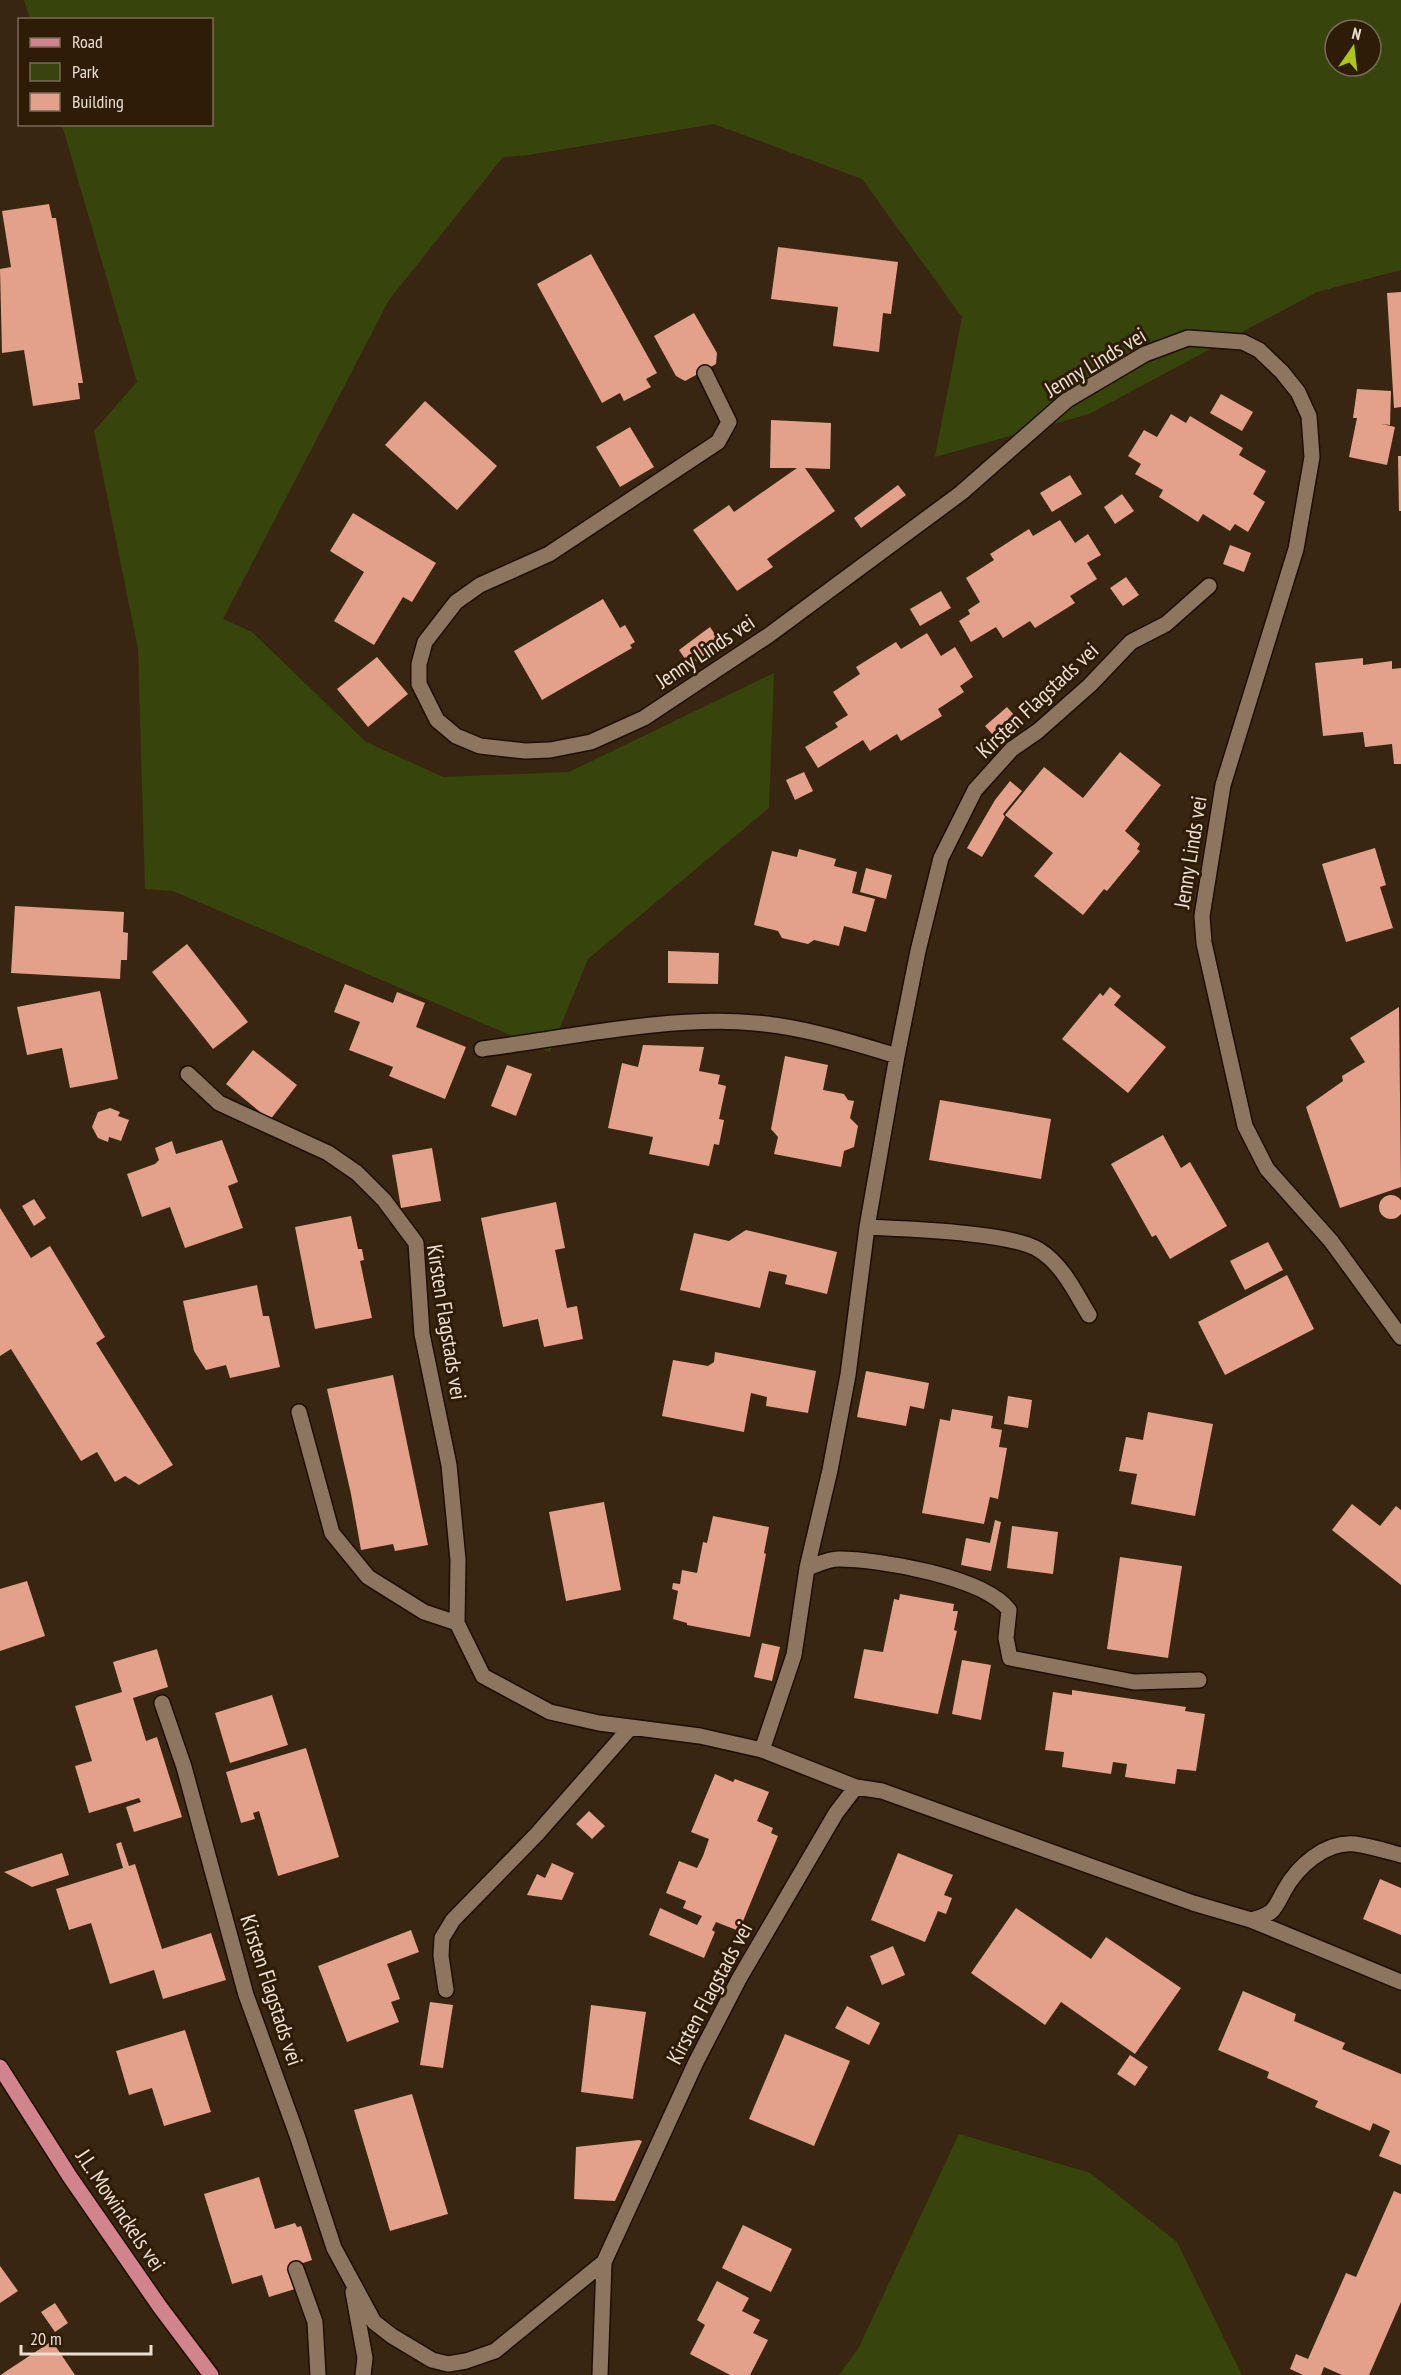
<svg xmlns="http://www.w3.org/2000/svg" width="1401" height="2375" viewBox="0 0 1401 2375" font-family="'PT Sans Narrow',sans-serif">
<rect width="100%" height="100%" fill="#382611"/>
<path fill="#37450d" fill-rule="evenodd" d="M 24,0 L 1401,0 L 1401,270 L 1317,292 L 1089,414 L 935,457 L 962,317 L 862,179 L 714,124 L 529,155 L 503,157 L 389,300 L 223,619 L 252,632 L 366,742 L 443,777 L 569,772 L 774,673 L 769,808 L 588,959 L 550,1052 L 173,891 L 145,889 L 138,649 L 94,431 L 137,382 L 62,125 L 212,124 L 212,20 L 30,19 ZM 1335,30 L 1371,30 L 1371,66 L 1335,66 Z
M 959,2134 L 1090,2173 L 1177,2242 L 1242,2375 L 839,2375 L 859,2347 Z"/>
<path fill="#e3a08a" d="M 49,204 L 52,218 L 56,218 L 83,383 L 78,383 L 80,399 L 33,406 L 24,350 L 2,353 L 0,269 L 11,267 L 2,211 Z
M 778,247 L 898,262 L 891,314 L 883,313 L 879,352 L 833,346 L 838,307 L 771,299 Z
M 591,254 L 657,373 L 646,379 L 651,387 L 624,401 L 620,393 L 602,403 L 537,284 Z
M 1401,292 L 1401,407 L 1394,408 L 1387,293 Z
M 694,313 L 717,353 L 716,364 L 685,381 L 676,376 L 654,336 Z
M 1357,389 L 1391,391 L 1390,425 L 1382,424 L 1395,427 L 1387,465 L 1349,457 L 1357,418 L 1353,418 Z
M 1221,394 L 1253,412 L 1242,431 L 1210,413 Z
M 425,401 L 497,466 L 457,510 L 385,445 Z
M 1171,414 L 1186,423 L 1190,416 L 1243,448 L 1239,455 L 1266,471 L 1253,494 L 1265,502 L 1248,532 L 1235,524 L 1230,531 L 1203,514 L 1198,522 L 1159,497 L 1163,490 L 1135,474 L 1141,464 L 1128,456 L 1144,430 L 1157,437 Z
M 771,420 L 831,423 L 830,469 L 805,468 L 835,511 L 767,559 L 773,567 L 737,591 L 693,530 L 729,505 L 734,512 L 797,468 L 770,468 Z
M 630,427 L 654,467 L 620,487 L 596,447 Z
M 1398,456 L 1401,456 L 1401,511 L 1399,511 Z
M 1070,475 L 1082,494 L 1052,512 L 1040,493 Z
M 898,485 L 906,495 L 861,528 L 854,518 Z
M 1122,494 L 1134,511 L 1115,524 L 1104,507 Z
M 353,513 L 436,563 L 412,602 L 403,597 L 374,645 L 334,621 L 364,572 L 330,551 Z
M 1060,520 L 1075,543 L 1088,534 L 1101,555 L 1087,563 L 1097,579 L 1070,596 L 1075,603 L 1035,628 L 1030,621 L 1003,638 L 996,627 L 971,642 L 959,621 L 970,614 L 968,610 L 980,602 L 966,578 L 994,560 L 990,554 L 1029,529 L 1033,536 Z
M 1230,545 L 1251,553 L 1244,572 L 1223,564 Z
M 1126,577 L 1139,595 L 1123,606 L 1110,588 Z
M 941,591 L 951,608 L 920,626 L 910,609 Z
M 603,599 L 620,628 L 625,625 L 635,642 L 630,645 L 632,648 L 542,700 L 514,651 Z
M 710,627 L 721,643 L 690,666 L 679,650 Z
M 927,633 L 941,656 L 955,647 L 973,677 L 960,686 L 964,692 L 938,709 L 942,716 L 901,741 L 897,734 L 870,751 L 863,740 L 818,768 L 805,747 L 838,727 L 835,723 L 848,715 L 833,692 L 860,674 L 856,667 L 896,642 L 901,649 Z
M 377,657 L 408,694 L 368,727 L 337,689 Z
M 1363,658 L 1363,665 L 1392,661 L 1392,669 L 1401,668 L 1401,764 L 1394,764 L 1392,744 L 1365,747 L 1363,732 L 1323,736 L 1315,663 Z
M 1007,707 L 1022,724 L 1000,743 L 985,726 Z
M 1120,752 L 1161,785 L 1125,831 L 1140,844 L 1137,849 L 1140,851 L 1107,891 L 1104,889 L 1083,915 L 1034,876 L 1053,853 L 1005,815 L 1044,767 L 1083,798 Z
M 804,772 L 813,791 L 795,800 L 786,780 Z
M 1010,781 L 1022,791 L 1003,814 L 1005,817 L 982,857 L 967,848 L 995,800 Z
M 1375,848 L 1386,885 L 1380,887 L 1393,928 L 1346,942 L 1322,864 Z
M 799,849 L 836,859 L 834,866 L 857,872 L 852,893 L 875,899 L 866,932 L 844,926 L 839,946 L 814,940 L 808,944 L 782,938 L 778,931 L 754,925 L 772,851 L 797,857 Z
M 866,868 L 892,875 L 886,899 L 860,892 Z
M 15,906 L 124,912 L 123,932 L 128,933 L 127,960 L 121,960 L 120,979 L 11,973 Z
M 187,944 L 248,1022 L 213,1049 L 152,972 Z
M 668,951 L 719,953 L 718,984 L 668,983 Z
M 345,984 L 393,1003 L 397,992 L 425,1003 L 416,1027 L 466,1047 L 445,1099 L 389,1076 L 393,1067 L 349,1050 L 360,1022 L 334,1012 Z
M 1110,987 L 1121,996 L 1114,1005 L 1166,1047 L 1128,1093 L 1062,1039 L 1100,993 L 1103,996 Z
M 100,991 L 118,1079 L 70,1088 L 62,1048 L 27,1055 L 17,1007 Z
M 1399,1007 L 1401,1187 L 1340,1208 L 1306,1107 L 1343,1081 L 1342,1076 L 1365,1062 L 1350,1038 Z
M 643,1045 L 704,1047 L 699,1071 L 720,1075 L 718,1084 L 726,1086 L 719,1119 L 724,1120 L 719,1145 L 714,1144 L 709,1166 L 649,1154 L 653,1137 L 608,1128 L 622,1063 L 638,1067 Z
M 253,1050 L 297,1085 L 270,1120 L 226,1084 Z
M 785,1056 L 828,1065 L 823,1090 L 844,1094 L 848,1100 L 854,1101 L 850,1118 L 858,1126 L 854,1147 L 844,1151 L 841,1167 L 774,1154 L 778,1137 L 771,1129 Z
M 507,1065 L 532,1074 L 516,1116 L 491,1106 Z
M 940,1100 L 1051,1119 L 1041,1179 L 929,1160 Z
M 110,1108 L 120,1112 L 118,1116 L 129,1120 L 121,1141 L 109,1137 L 108,1142 L 98,1138 L 92,1127 L 98,1112 Z
M 1163,1135 L 1181,1168 L 1190,1162 L 1227,1226 L 1170,1259 L 1156,1235 L 1152,1237 L 1111,1164 Z
M 222,1140 L 238,1182 L 228,1186 L 243,1228 L 185,1248 L 170,1207 L 142,1217 L 127,1174 L 155,1164 L 159,1160 L 155,1148 L 172,1141 L 176,1154 Z
M 432,1148 L 441,1201 L 401,1208 L 392,1155 Z
M1379 1207a12 12 0 1 1 24 0a12 12 0 1 1-24 0Z
M 34,1199 L 46,1218 L 34,1226 L 22,1206 Z
M 556,1202 L 565,1248 L 555,1250 L 567,1308 L 577,1306 L 583,1339 L 544,1347 L 538,1319 L 503,1327 L 481,1218 Z
M 0,1208 L 31,1258 L 50,1246 L 105,1337 L 96,1343 L 173,1465 L 139,1485 L 125,1476 L 115,1482 L 97,1452 L 81,1461 L 11,1349 L 0,1356 Z
M 351,1216 L 358,1249 L 362,1249 L 364,1260 L 360,1261 L 372,1318 L 315,1329 L 295,1227 Z
M 746,1230 L 837,1252 L 827,1294 L 785,1284 L 787,1275 L 769,1271 L 760,1308 L 680,1290 L 694,1233 L 729,1241 Z
M 1268,1242 L 1283,1270 L 1245,1290 L 1230,1261 Z
M 1287,1275 L 1314,1329 L 1225,1375 L 1198,1322 Z
M 257,1285 L 263,1316 L 269,1316 L 280,1367 L 230,1378 L 226,1365 L 206,1370 L 194,1351 L 183,1301 Z
M 715,1352 L 816,1371 L 808,1413 L 766,1406 L 767,1397 L 751,1393 L 744,1432 L 662,1416 L 673,1360 L 708,1366 L 714,1362 Z
M 866,1371 L 929,1383 L 924,1409 L 910,1406 L 906,1426 L 857,1417 Z
M 393,1375 L 428,1545 L 395,1551 L 393,1544 L 361,1550 L 351,1494 L 327,1389 Z
M 1008,1396 L 1032,1400 L 1028,1428 L 1004,1424 Z
M 952,1409 L 993,1416 L 991,1428 L 1002,1430 L 999,1447 L 1007,1448 L 998,1499 L 990,1497 L 984,1524 L 922,1513 L 940,1419 L 950,1421 Z
M 1148,1412 L 1213,1424 L 1195,1516 L 1131,1504 L 1137,1474 L 1119,1471 L 1126,1437 L 1143,1440 Z
M 604,1502 L 621,1590 L 566,1601 L 549,1512 Z
M 1352,1504 L 1380,1526 L 1396,1506 L 1401,1510 L 1401,1585 L 1332,1530 Z
M 713,1516 L 769,1527 L 764,1553 L 766,1554 L 750,1637 L 687,1625 L 687,1623 L 673,1619 L 678,1591 L 672,1589 L 673,1583 L 680,1584 L 682,1570 L 697,1573 L 703,1542 L 707,1543 Z
M 995,1520 L 1001,1522 L 991,1571 L 961,1565 L 966,1538 L 990,1543 Z
M 1012,1526 L 1058,1532 L 1053,1574 L 1007,1568 Z
M 1120,1557 L 1182,1566 L 1168,1658 L 1107,1649 Z
M 27,1581 L 45,1636 L 0,1651 L 0,1589 Z
M 900,1594 L 954,1604 L 953,1611 L 958,1611 L 954,1630 L 957,1631 L 938,1714 L 854,1698 L 864,1649 L 883,1652 L 894,1599 L 899,1600 Z
M 762,1643 L 780,1647 L 772,1681 L 754,1677 Z
M 157,1649 L 168,1687 L 133,1698 L 146,1741 L 157,1737 L 182,1817 L 134,1832 L 126,1807 L 141,1802 L 139,1798 L 89,1813 L 75,1766 L 92,1761 L 75,1706 L 122,1692 L 113,1662 Z
M 962,1660 L 991,1665 L 981,1720 L 952,1714 Z
M 1072,1690 L 1186,1707 L 1185,1711 L 1205,1714 L 1196,1771 L 1177,1769 L 1175,1784 L 1125,1777 L 1127,1764 L 1113,1762 L 1111,1774 L 1062,1767 L 1064,1752 L 1045,1750 L 1053,1692 L 1072,1695 Z
M 272,1695 L 288,1745 L 230,1763 L 215,1713 Z
M 306,1748 L 339,1857 L 278,1876 L 259,1811 L 253,1813 L 255,1819 L 241,1823 L 226,1772 Z
M 715,1774 L 733,1782 L 735,1779 L 769,1792 L 757,1821 L 773,1828 L 771,1833 L 778,1836 L 739,1931 L 716,1922 L 712,1930 L 715,1932 L 704,1958 L 649,1935 L 660,1908 L 697,1925 L 702,1916 L 683,1908 L 686,1901 L 666,1893 L 679,1861 L 697,1868 L 703,1856 L 709,1839 L 691,1832 Z
M 589,1811 L 605,1826 L 592,1839 L 576,1824 Z
M 121,1842 L 129,1866 L 135,1864 L 162,1949 L 211,1933 L 226,1980 L 163,1999 L 154,1970 L 110,1984 L 91,1923 L 69,1930 L 56,1889 L 123,1868 L 116,1844 Z
M 62,1853 L 69,1875 L 32,1887 L 4,1872 Z
M 898,1853 L 953,1875 L 944,1895 L 952,1898 L 946,1914 L 938,1911 L 925,1942 L 871,1920 Z
M 552,1863 L 574,1873 L 562,1900 L 527,1895 L 537,1874 L 545,1878 Z
M 1380,1879 L 1401,1888 L 1401,1935 L 1363,1919 Z
M 1016,1908 L 1091,1959 L 1106,1937 L 1181,1988 L 1135,2054 L 1061,2002 L 1045,2025 L 971,1973 Z
M 411,1930 L 419,1952 L 387,1964 L 400,1999 L 391,2002 L 399,2022 L 347,2042 L 318,1966 Z
M 893,1946 L 905,1975 L 882,1985 L 870,1956 Z
M 1243,1991 L 1296,2014 L 1294,2021 L 1345,2043 L 1342,2049 L 1401,2074 L 1401,2165 L 1379,2156 L 1390,2131 L 1373,2123 L 1370,2131 L 1315,2107 L 1318,2101 L 1267,2078 L 1269,2072 L 1218,2050 Z
M 430,2002 L 453,2005 L 443,2068 L 420,2065 Z
M 591,2005 L 646,2012 L 633,2099 L 581,2092 Z
M 847,2006 L 880,2023 L 869,2045 L 835,2028 Z
M 185,2030 L 211,2112 L 164,2126 L 152,2088 L 129,2095 L 116,2051 Z
M 785,2034 L 850,2061 L 814,2146 L 749,2119 Z
M 1130,2055 L 1148,2067 L 1135,2086 L 1117,2074 Z
M 412,2094 L 448,2214 L 390,2231 L 354,2110 Z
M 639,2140 L 642,2141 L 615,2201 L 574,2199 L 576,2147 Z
M 259,2177 L 275,2229 L 295,2223 L 297,2227 L 301,2226 L 312,2260 L 288,2268 L 295,2289 L 269,2297 L 262,2275 L 232,2284 L 204,2194 Z
M 1394,2191 L 1401,2194 L 1401,2302 L 1369,2375 L 1342,2375 L 1324,2367 L 1321,2375 L 1303,2375 L 1290,2369 L 1296,2354 L 1308,2359 L 1346,2273 L 1356,2277 Z
M 743,2225 L 792,2249 L 771,2292 L 722,2268 Z
M 0,2266 L 18,2291 L 0,2303 Z
M 717,2281 L 749,2298 L 742,2311 L 760,2320 L 753,2333 L 768,2340 L 750,2375 L 730,2375 L 690,2354 L 705,2325 L 697,2320 Z
M 55,2303 L 68,2323 L 55,2332 L 41,2312 Z
M 52,2341 L 75,2375 L 1,2375 L 5,2372 Z"/>
<g fill="none" stroke-linecap="round" stroke-linejoin="round">
<g stroke="#1f0e00" stroke-width="18">
<path id="minor" d="M 705,373 L 729,422 L 718,442 L 549,554 L 480,585 L 456,602 L 425,642 L 419,664 L 419,684 L 437,720 L 456,736 L 480,746 L 525,751 L 550,750 L 591,742 L 644,718 L 769,635 L 961,493 L 1067,400 L 1145,354 L 1188,338 L 1243,342 L 1259,350 L 1282,372 L 1298,392 L 1309,416 L 1312,457 L 1296,549 L 1223,785 L 1202,916 L 1204,943 L 1245,1126 L 1267,1169 L 1331,1241 L 1401,1337
M 482,1049 C 566,1038 671,1015 755,1023 C 804,1027 851,1042 897,1056
M 188,1074 L 219,1103 L 328,1153 L 357,1173 L 384,1200 L 416,1243 L 422,1334 L 449,1465 L 458,1560 L 457,1623 L 483,1676 L 550,1712 L 599,1723 L 700,1736 L 762,1750 L 856,1787 L 882,1791 L 1193,1903 L 1251,1920 L 1401,1982
M 867,1227 C 903,1229 1012,1232 1039,1250 C 1063,1265 1075,1292 1089,1315
M 299,1412 L 332,1533 L 368,1577 L 424,1612 L 457,1623
M 807,1568 C 817,1565 828,1559 838,1559 C 880,1559 984,1577 1009,1610 L 1006,1638 L 1010,1658 L 1134,1682 L 1199,1680
M 162,1703 L 184,1767 L 246,1995 L 297,2135 L 334,2248 L 374,2322 L 392,2336 L 432,2360 L 448,2364 L 466,2361 L 495,2351 L 604,2262 L 696,2062 L 739,1979 L 836,1813 L 856,1787
M 762,1750 L 794,1655 L 807,1568 L 830,1470 L 848,1375 L 867,1227 L 897,1056 L 918,951 L 941,858 L 975,790 L 1012,749 L 1038,731 L 1090,685 L 1131,642 L 1166,624 L 1209,586
M 1251,1920 C 1274,1914 1274,1910 1284,1891 C 1297,1867 1325,1841 1355,1844 C 1370,1846 1386,1851 1401,1855
M 446,1990 L 441,1956 L 442,1938 L 453,1920 L 537,1834 L 630,1728
M 296,2269 L 315,2322 L 318,2375
M 353,2292 L 365,2358 L 363,2375
M 600,2375 L 604,2262"/>
</g>
<g stroke="#1f0e00" stroke-width="18">
<path id="major" d="M 0,2067 L 70,2177 L 160,2307 L 211,2375"/>
</g>
<use href="#minor" stroke="#8d7660" stroke-width="15"/>
<use href="#major" stroke="#d1848c" stroke-width="15"/>
</g>
<g text-anchor="middle" dominant-baseline="central" stroke-width="6" stroke-linejoin="round" paint-order="stroke">
<g font-size="22" fill="#ebdfd2" stroke="#2e1c07">
<text transform="translate(1095 362) rotate(-31)">Jenny Linds vei</text>
<text transform="translate(705 651) rotate(-34)">Jenny Linds vei</text>
<text transform="translate(1037 700) rotate(-43)">Kirsten Flagstads vei</text>
<text transform="translate(1190 852) rotate(-81)">Jenny Linds vei</text>
<text transform="translate(447 1322) rotate(81)">Kirsten Flagstads vei</text>
<text transform="translate(272 1990) rotate(72)">Kirsten Flagstads vei</text>
<text transform="translate(709 1993) rotate(-62)">Kirsten Flagstads vei</text>
<text transform="translate(121 2210) rotate(56)">J.L. Mowinckels vei</text>
</g>
</g>
<rect x="18" y="18" width="195" height="108" fill="#2e1c07" stroke="#7a6a58" stroke-width="1.5"/>
<rect x="30" y="38" width="30" height="9" fill="#d1848c" stroke="#7a6a58" stroke-width="1.5"/>
<text x="72" y="48" font-size="18" fill="#ebdfd2">Road</text>
<rect x="30" y="63" width="30" height="18" fill="#37450d" stroke="#7a6a58" stroke-width="1.5"/>
<text x="72" y="78" font-size="18" fill="#ebdfd2">Park</text>
<rect x="30" y="93" width="30" height="18" fill="#e3a08a" stroke="#7a6a58" stroke-width="1.5"/>
<text x="72" y="108" font-size="18" fill="#ebdfd2">Building</text>
<g transform="translate(1353 48) rotate(14)"><circle r="28" fill="#2e1c07" stroke="#7a6a58" stroke-width="1.5"/>
<path d="M0-4.5L10 22L0 15L-10 22Z" fill="#aac719"/>
<text y="-9" font-size="16" font-weight="bold" text-anchor="middle" fill="#ebdfd2">N</text>
</g>
<path d="M21 2345v9h130v-9" fill="none" stroke="#ebdfd2" stroke-width="3"/>
<text x="30" y="2345" font-size="18" fill="#ebdfd2" stroke="#2e1c07" stroke-width="4.5" paint-order="stroke">20 m</text>
</svg>
